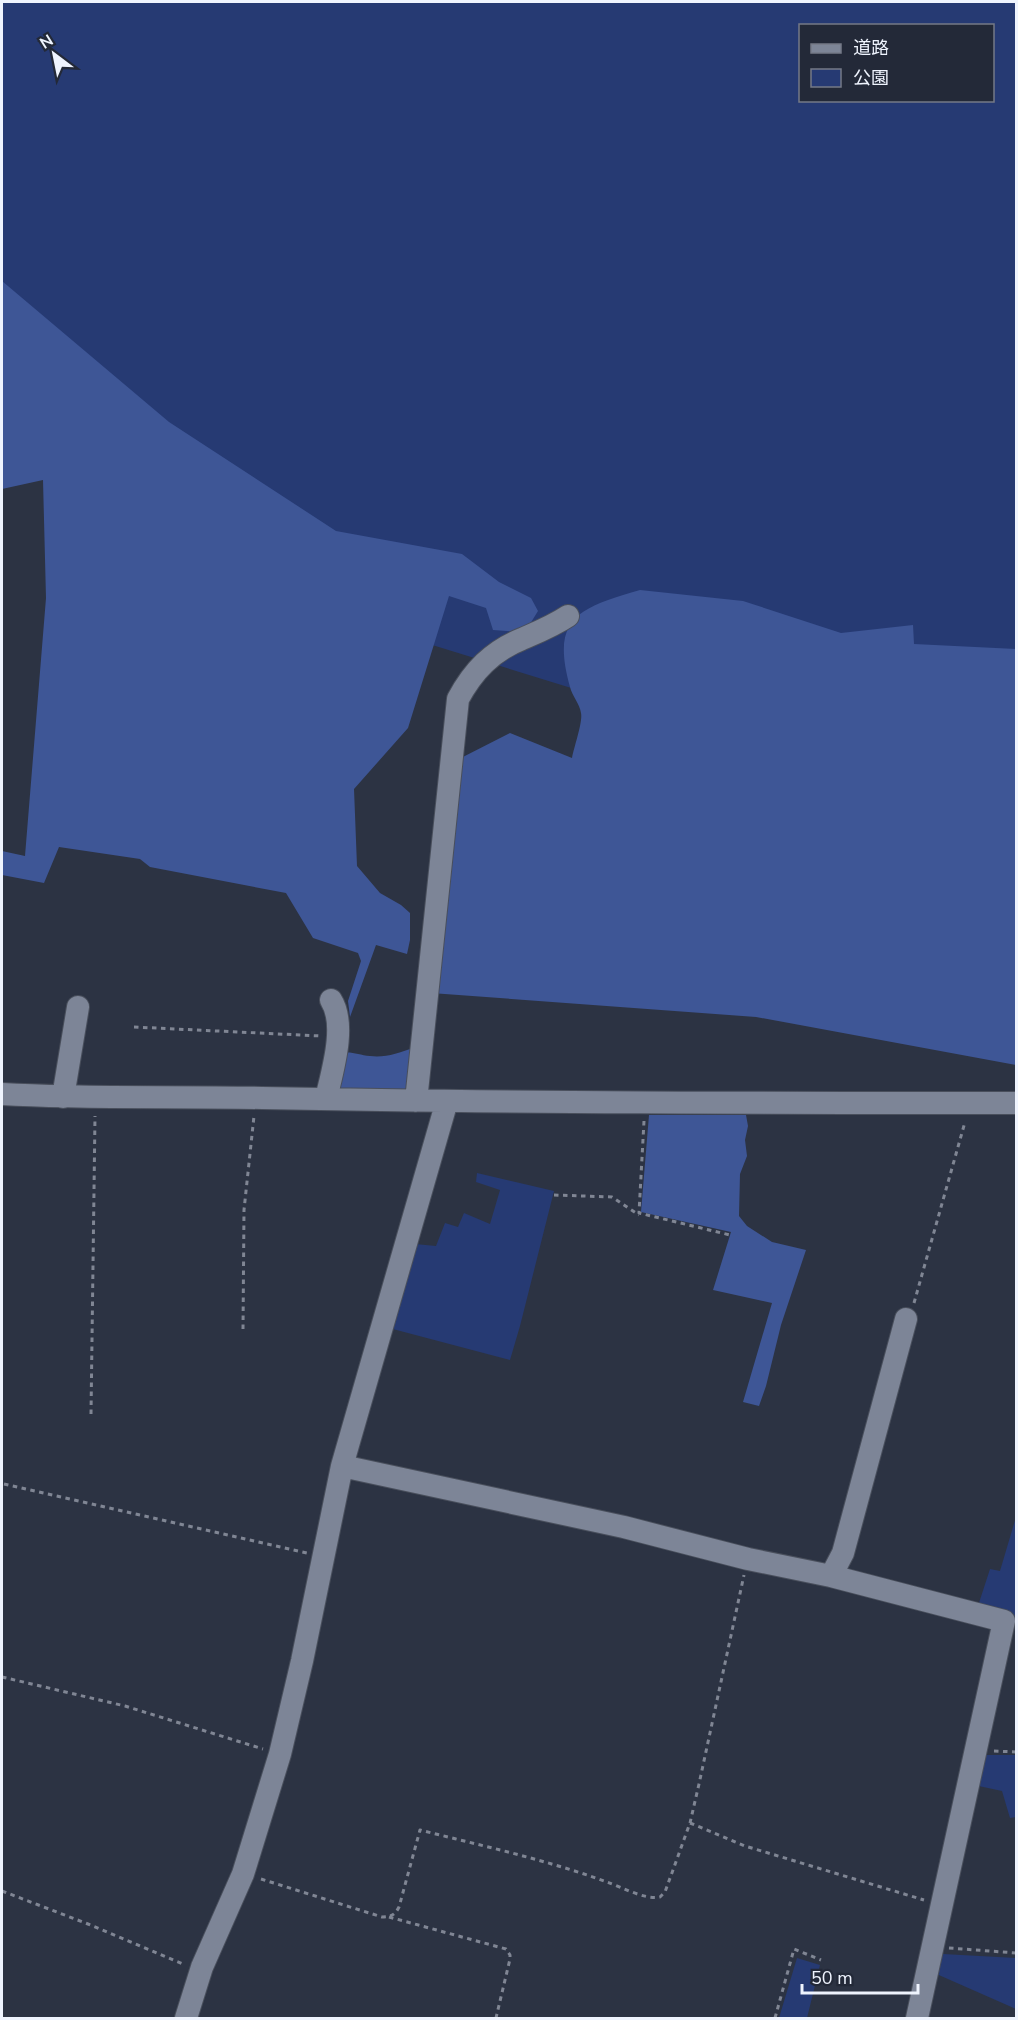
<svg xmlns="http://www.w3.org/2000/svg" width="1018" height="2020" viewBox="0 0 1018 2020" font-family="'Nunito Sans','Noto Sans JP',sans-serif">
<rect width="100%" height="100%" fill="#2c3343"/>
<path fill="#263a73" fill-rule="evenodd" d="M 2,2 L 1016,2 L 1016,782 L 649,712 L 306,606 L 2,411 ZM 800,26 L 992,26 L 992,100 L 800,100 Z
M 477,1173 L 554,1191 L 520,1326 L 510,1360 L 389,1328 L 415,1244 L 436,1246 L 445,1223 L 458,1227 L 464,1213 L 490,1224 L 500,1190 L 476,1182 Z
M 1016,1517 L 1016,1618 L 977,1609 L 990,1569 L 1000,1571 Z
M 980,1755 L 1016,1755 L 1016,1817 L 1010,1818 L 1002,1791 L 974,1785 Z
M 943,1954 L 1016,1958 L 1016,2009 L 932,1972 L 934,1959 Z
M 797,1958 L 820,1965 L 807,2018 L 779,2018 Z"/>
<path fill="#3e5696" d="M 2,281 L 169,422 L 336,531 L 462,554 L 499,582 L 531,598 L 538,611 L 530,624 L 521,632 L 493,630 L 486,608 L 449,596 L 408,728 L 354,789 L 357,866 L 380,893 L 401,905 L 410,913 L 410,940 L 407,954 L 376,945 L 350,1017 L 348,1001 L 361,961 L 358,953 L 313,938 L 286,893 L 150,867 L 140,859 L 59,847 L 44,883 L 2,875 L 2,851 L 25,856 L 46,598 L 43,480 L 2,489 Z
M 640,590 L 743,601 L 841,633 L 913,625 L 914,644 L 1016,649 L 1016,1065 L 756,1017 L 431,993 L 455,761 L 510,733 L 572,758 C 574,747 583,722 581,713 C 580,704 572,696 570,687 C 550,616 580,608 640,590 Z
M 413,1048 L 414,1089 L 339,1089 L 341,1053 C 352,1051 359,1055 370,1056 C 385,1058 399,1053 413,1048 Z
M 649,1115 L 746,1115 L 748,1126 L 745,1140 L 747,1156 L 740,1174 L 739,1216 L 747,1226 L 772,1242 L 806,1250 L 781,1325 L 766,1386 L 759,1406 L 743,1402 L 772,1303 L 713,1290 L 731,1232 L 641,1212 Z"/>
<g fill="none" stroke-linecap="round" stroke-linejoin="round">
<g stroke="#494f5c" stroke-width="24">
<path id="minor" d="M 2,1094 C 88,1099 175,1096 262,1098 C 513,1103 765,1103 1016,1103
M 63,1097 L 78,1007
M 326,1099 C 332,1072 347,1025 331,1000
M 416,1101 L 458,699 C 473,671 492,651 522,639 C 538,632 553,626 568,616
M 342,1466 L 624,1527 L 748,1559 L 831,1576 L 1004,1621 L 917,2018
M 831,1576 L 843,1553 L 906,1319
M 186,2018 L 202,1967 L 243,1874 L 280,1754 L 302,1661 L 342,1466 L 447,1101"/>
</g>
<path stroke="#808694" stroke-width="3" stroke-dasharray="4.5 4.5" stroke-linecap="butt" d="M 134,1027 L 321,1036
M 644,1121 L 639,1213 L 730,1235
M 554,1195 L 612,1197 L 639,1215
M 914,1303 L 965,1122
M 243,1329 L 244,1210 L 254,1116
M 91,1414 L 95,1116
M 4,1484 L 307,1553
M 2,1677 L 125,1706 L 263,1749
M 994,1751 L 1016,1752
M 690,1823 L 745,1846 L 924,1900
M 261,1879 L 382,1917 C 391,1917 395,1915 399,1907 L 420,1830 C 483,1846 547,1860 607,1882 C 622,1887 644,1900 660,1897 L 665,1892 L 690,1823 L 699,1784 L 744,1575
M 2,1891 L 88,1924 L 183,1964
M 389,1917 L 506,1949 L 510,1955 L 510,1959 L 496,2018
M 949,1948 L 1016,1953
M 775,2018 L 794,1949 L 821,1960"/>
<use href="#minor" stroke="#7d8597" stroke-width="22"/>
</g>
<rect width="1018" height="2020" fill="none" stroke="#eff4fe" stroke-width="6"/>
<rect x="799" y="24" width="195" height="78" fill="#232938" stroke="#757a87" stroke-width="1.5"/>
<rect x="811" y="44" width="30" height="9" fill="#7d8597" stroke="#757a87" stroke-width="1.5"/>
<text x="853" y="54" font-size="18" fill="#eff4fe">道路</text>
<rect x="811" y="69" width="30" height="18" fill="#263a73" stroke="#757a87" stroke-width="1.5"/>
<text x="853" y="84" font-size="18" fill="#eff4fe">公園</text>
<g transform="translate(54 54) rotate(328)" stroke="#232938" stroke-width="4.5" paint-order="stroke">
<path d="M0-4.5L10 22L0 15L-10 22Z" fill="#eff4fe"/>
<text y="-9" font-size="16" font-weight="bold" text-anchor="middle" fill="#eff4fe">N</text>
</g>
<path d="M802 1984v9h116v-9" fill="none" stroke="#eff4fe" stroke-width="3"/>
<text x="811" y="1984" font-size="18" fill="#eff4fe" stroke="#232938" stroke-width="4.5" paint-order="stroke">50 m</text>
</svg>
